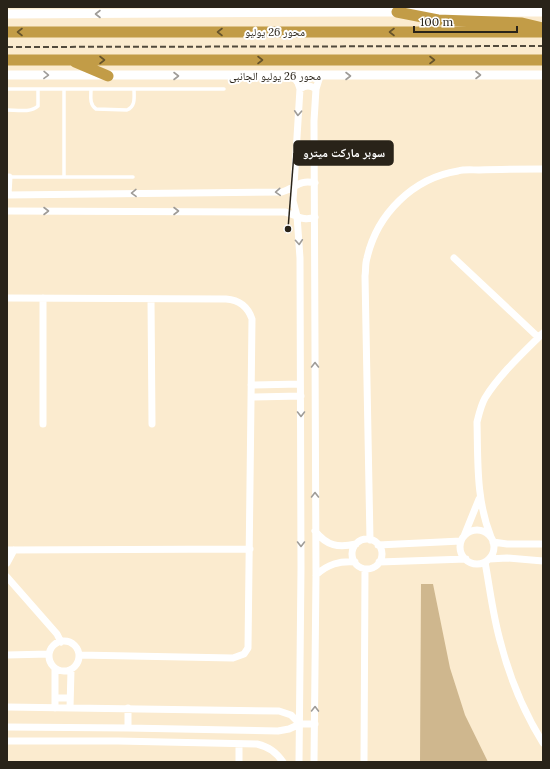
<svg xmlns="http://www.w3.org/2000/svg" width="550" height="769" viewBox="0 0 550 769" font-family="Lora,'Noto Naskh Arabic',serif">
<rect width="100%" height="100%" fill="#fbebcf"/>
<path fill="#cfb78e" d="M 421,584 L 433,584 L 450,668 L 465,715 L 488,762 L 420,762 Z"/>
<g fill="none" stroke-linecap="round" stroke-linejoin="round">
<path stroke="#fff" stroke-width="3.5" d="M 7,89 L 224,89
M 91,89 C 91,96 89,104 96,109 L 127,110 C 136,106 134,97 134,89
M 7,110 C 16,110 31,113 38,106 L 38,89
M 8,177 L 133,177
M 64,177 L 64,89"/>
<path stroke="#fff" stroke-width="7" d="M 293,76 L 298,83 L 300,89 L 293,201 L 297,216 L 300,258 L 301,568 L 299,762
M 300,89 C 306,85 310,85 316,89
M 7,195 L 282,192 C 296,188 299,179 315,183
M 8,195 L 9,177
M 7,211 L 285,212 C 297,215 303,222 315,217
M 454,258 L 538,337
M 7,298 L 226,299 C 239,300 248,307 252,319 L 248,648 L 244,654 L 233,658 L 79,655
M 151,299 L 152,424
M 251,385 L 300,384
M 251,397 L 301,396
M 43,424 L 43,298
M460 547a17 17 0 1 1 34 0a17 17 0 1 1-34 0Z
M 315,531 C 327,546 338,548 356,544
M 464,536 L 479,499
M 491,537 C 476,500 478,461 477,422 C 479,414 481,405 485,398 C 499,375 524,352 543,333
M352 554a15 15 0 1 1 30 0a15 15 0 1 1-30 0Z
M 370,540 L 365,276 C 366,270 365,264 367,258 C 377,214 413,178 458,171 C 465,169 472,170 479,170 C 500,169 522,169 543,169
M 493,542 L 507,544 L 543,544
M 378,545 L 461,541
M 7,550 L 250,549
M 489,559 L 507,558 L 543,561
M 379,562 L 466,559
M 485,562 C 490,589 493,617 501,644 C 510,679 524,712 543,743
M 7,563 L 14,550
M 316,575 C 328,564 339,561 355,562
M 7,577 L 57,634 L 61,642
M49 656a15 15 0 1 1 30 0a15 15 0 1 1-30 0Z
M 7,655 L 49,654
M 55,698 L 70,698
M 7,707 L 279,711 L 291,715 L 300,724
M 55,708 L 55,669
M 70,708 L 71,670
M 128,708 L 128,728
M 7,727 L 128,728 L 278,731 L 289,729 L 300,724 L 315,724
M 7,741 L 118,741 L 257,744 C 269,747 276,752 283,762
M 239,762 L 239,744
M 314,762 L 316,575 L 314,121 L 316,89 L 320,76
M 364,762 L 365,569"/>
<path stroke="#fff" stroke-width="9" d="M 7,14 L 351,12 L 543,12
M 7,75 L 543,75"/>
<path stroke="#c29c47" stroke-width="11" d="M 397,12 L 438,20 L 522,23 L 543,28
M 7,32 L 543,32
M 7,60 L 543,60
M 75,62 L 108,76"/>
<path stroke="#524a3c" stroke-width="2" stroke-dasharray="6 3" stroke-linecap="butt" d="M 7,47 L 543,46"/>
</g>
<defs><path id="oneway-chevron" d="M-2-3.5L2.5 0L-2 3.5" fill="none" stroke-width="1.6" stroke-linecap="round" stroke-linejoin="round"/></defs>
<g stroke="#9f9c98">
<use href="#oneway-chevron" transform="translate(98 14) rotate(180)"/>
<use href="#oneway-chevron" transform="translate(46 75) rotate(1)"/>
<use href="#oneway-chevron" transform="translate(478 75)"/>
<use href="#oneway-chevron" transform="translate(176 76)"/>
<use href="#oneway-chevron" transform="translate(348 76)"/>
<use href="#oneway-chevron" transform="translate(298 113) rotate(93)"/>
<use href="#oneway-chevron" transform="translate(278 192) rotate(176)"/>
<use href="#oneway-chevron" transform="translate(134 193) rotate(179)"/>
<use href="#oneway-chevron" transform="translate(46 211)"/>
<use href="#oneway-chevron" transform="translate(176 211)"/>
<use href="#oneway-chevron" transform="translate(299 242) rotate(86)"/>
<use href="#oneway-chevron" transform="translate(315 365) rotate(-90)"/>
<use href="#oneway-chevron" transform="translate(301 414) rotate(90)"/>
<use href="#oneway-chevron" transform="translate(315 495) rotate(-90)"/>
<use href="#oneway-chevron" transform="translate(301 544) rotate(90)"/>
<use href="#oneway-chevron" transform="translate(315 709) rotate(-89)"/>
</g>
<g stroke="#66532b">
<use href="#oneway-chevron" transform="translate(20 32) rotate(-180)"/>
<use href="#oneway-chevron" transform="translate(220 32) rotate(180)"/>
<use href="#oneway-chevron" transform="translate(392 32) rotate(180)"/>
<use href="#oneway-chevron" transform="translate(102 60)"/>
<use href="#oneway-chevron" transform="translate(260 60)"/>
<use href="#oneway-chevron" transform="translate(432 60)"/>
</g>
<g text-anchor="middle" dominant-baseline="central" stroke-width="4" stroke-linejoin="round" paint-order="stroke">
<g font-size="11" fill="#292319" stroke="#fff">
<text x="275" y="32">محور 26 يوليو</text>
<text x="275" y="76">محور 26 يوليو الجانبى</text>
</g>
</g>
<path fill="none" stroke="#292319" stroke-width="1.5" d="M288 229L294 153"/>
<circle fill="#292319" stroke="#fff" stroke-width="1.5" cx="288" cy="229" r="4"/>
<rect fill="#292319" stroke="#292319" stroke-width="1.5" x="294" y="141" width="99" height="24" rx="4"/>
<g font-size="12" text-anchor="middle" font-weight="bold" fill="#fff">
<text x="344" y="157">سوبر ماركت ميترو</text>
</g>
<rect width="550" height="769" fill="none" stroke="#292319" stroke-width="16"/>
<path d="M414 26v6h103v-6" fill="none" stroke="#292319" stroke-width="2"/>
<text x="420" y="26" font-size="12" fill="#292319" stroke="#ffffff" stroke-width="3" paint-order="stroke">100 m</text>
</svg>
